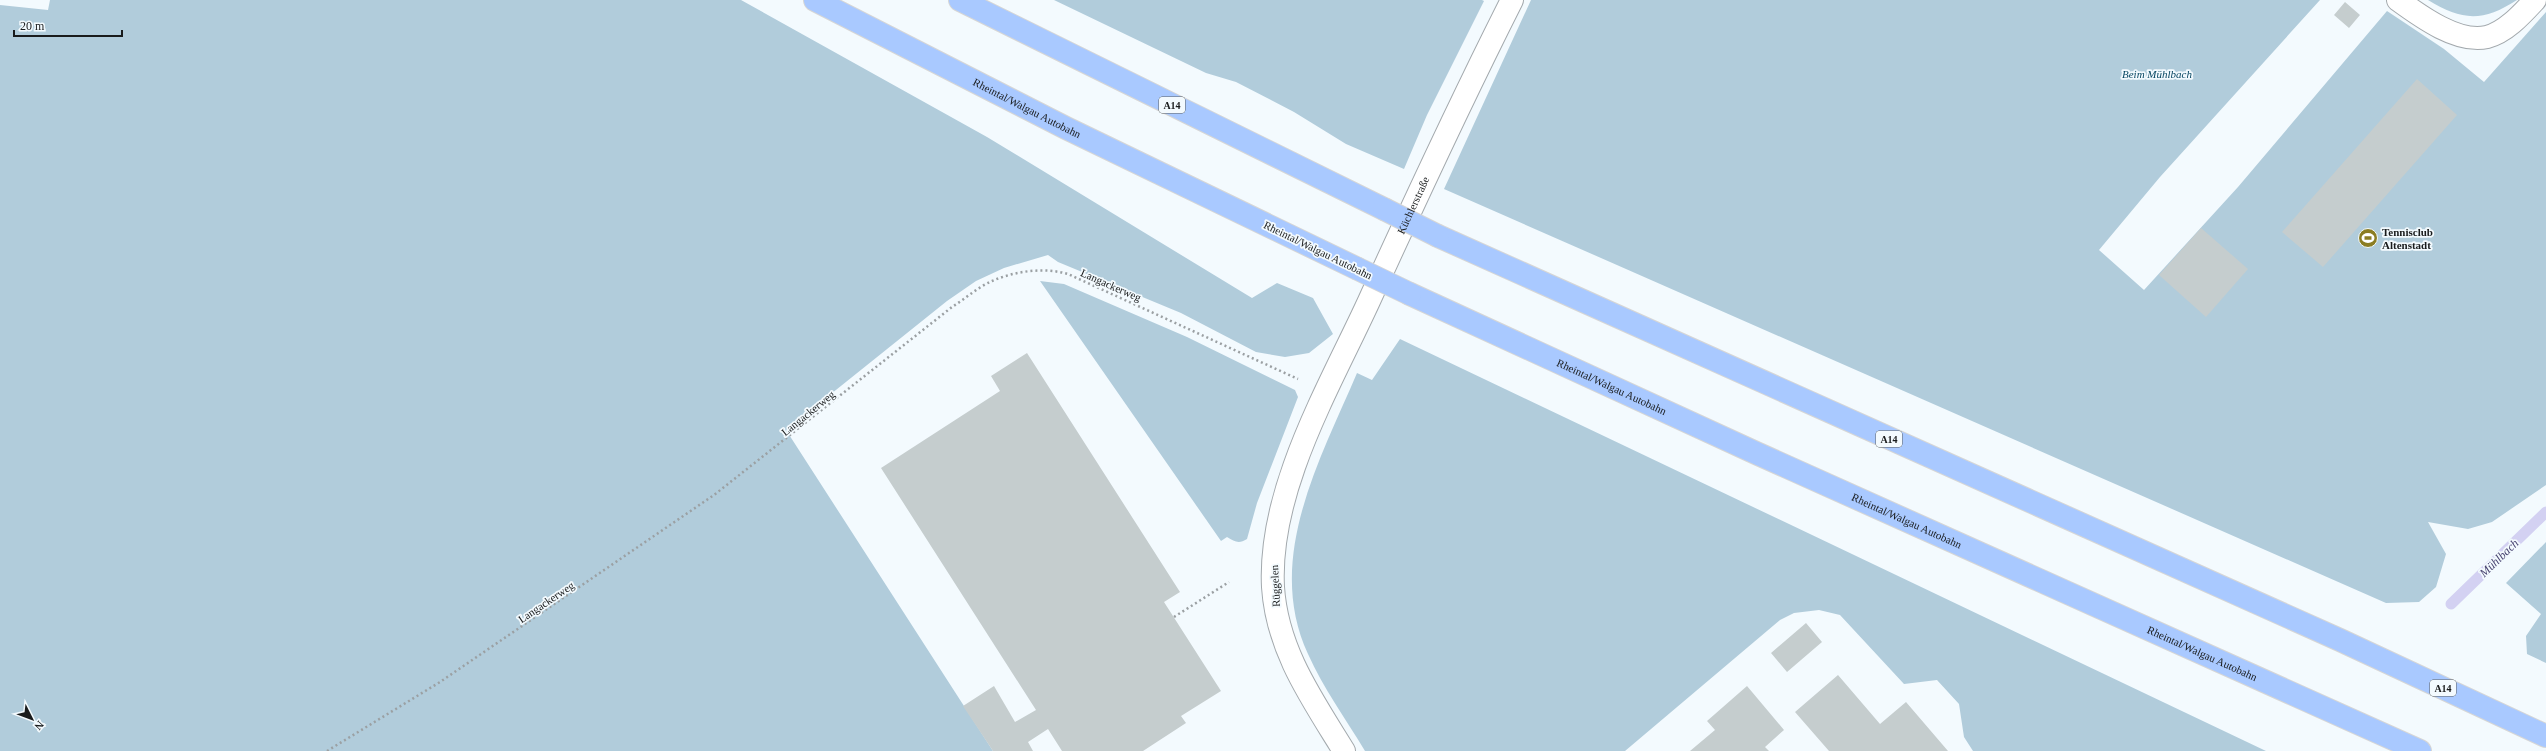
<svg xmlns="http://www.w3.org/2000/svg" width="2546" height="751" viewBox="0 0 2546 751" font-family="Georgia,serif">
<rect width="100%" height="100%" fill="#f3fafe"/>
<path fill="#b1ccdb" d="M 50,0 L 741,0 L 987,137 L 1252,298 L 1277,283 L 1313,298 L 1333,334 L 1309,353 L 1285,357 L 1256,352 L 1181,313 L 1058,262 L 1048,255 L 1004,268 L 976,281 L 947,301 L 786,430 L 993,751 L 0,751 L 0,5 L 48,10 Z
M 1054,0 L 1482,0 L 1484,1 L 1427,115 L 1404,169 L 1346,144 L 1294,112 L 1236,82 L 1206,73 Z
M 1531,0 L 2320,0 L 2160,177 L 2099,250 L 2144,290 L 2238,187 L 2387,11 L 2444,49 L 2484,82 L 2546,12 L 2546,485 L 2492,522 L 2468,529 L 2428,522 L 2446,554 L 2436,587 L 2419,602 L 2386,603 L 1444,189 Z
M 2428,0 L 2517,0 C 2483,22 2462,21 2428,0 Z
M 1040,281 L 1064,284 L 1187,337 L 1295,390 L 1298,397 L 1257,503 L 1247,539 C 1239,544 1235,542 1227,537 L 1221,541 Z
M 1400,339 L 2266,751 L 1973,751 L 1964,737 L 1959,704 L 1937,680 L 1904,684 L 1840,615 L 1819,610 L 1794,613 L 1780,620 L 1625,751 L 1365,751 C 1346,719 1323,688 1308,654 C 1264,559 1320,460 1357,373 L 1372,380 Z
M 2546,542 L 2546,663 L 2527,654 L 2526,636 L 2541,614 L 2506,583 Z"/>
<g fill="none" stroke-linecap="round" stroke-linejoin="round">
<path stroke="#d3d1f2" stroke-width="11" d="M 2451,604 L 2546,512"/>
</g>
<path fill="#c5cdce" d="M 2345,2 L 2360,15 L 2349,28 L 2334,15 Z
M 2417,79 L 2457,115 L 2323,267 L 2282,232 Z
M 2201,228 L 2248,269 L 2206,317 L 2159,275 Z
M 1027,353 L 1180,592 L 1164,602 L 1221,691 L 1181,716 L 1186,723 L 1143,751 L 1062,751 L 1048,729 L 1028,742 L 1033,751 L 993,751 L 963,706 L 994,686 L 1015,722 L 1036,710 L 881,468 L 1000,391 L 991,376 Z
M 1806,623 L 1822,642 L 1787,672 L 1771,653 Z
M 1838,675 L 1880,724 L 1906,702 L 1948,751 L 1829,751 L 1795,712 Z
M 1747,686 L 1784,730 L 1765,747 L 1769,751 L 1690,751 L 1715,730 L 1707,721 Z"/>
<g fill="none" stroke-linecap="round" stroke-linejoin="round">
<g stroke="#a3a9ad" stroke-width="24">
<g id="minor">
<path d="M 2398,0 C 2420,16 2458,44 2487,37 C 2506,32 2522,14 2535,0"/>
<path id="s1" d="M 1344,751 C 1312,699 1277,650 1273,587 C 1268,490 1329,388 1369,301 C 1415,200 1462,99 1512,0"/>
</g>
</g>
<g stroke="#d6d6d6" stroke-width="24">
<g id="highway">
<path id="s2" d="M 815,0 L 1066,128 L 1356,268"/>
<path d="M 960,0 L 1384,209"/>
<path d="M 1438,236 L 2340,640 L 2546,736"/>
<path id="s3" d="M 1410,294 L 1756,453 L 2420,751"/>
</g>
</g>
<path stroke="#9ba0a3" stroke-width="2.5" stroke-dasharray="2 3" stroke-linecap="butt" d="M 1174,617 L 1229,582
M 327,751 L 440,682 L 714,495 L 952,307 C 965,299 978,287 992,281 C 1015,271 1044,267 1068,274 L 1298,379"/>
<use href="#minor" stroke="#fff" stroke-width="22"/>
<use href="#highway" stroke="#a9c9ff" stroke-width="22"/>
<g stroke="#d6d6d6" stroke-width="24" stroke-linecap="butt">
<path id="highway-bridge" d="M 1384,209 L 1438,236
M 1356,268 L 1410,294"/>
</g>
<use href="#highway-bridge" stroke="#a9c9ff" stroke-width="22"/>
</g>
<defs>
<g id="stadium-disc" transform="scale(1)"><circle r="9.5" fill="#8b7d23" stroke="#f3fafe"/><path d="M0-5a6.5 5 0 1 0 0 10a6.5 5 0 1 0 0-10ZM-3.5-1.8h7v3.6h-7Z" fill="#fff"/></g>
</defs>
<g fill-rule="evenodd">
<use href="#stadium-disc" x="2368" y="238"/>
</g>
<g text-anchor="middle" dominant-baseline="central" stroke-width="3.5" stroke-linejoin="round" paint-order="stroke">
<g fill="#f3fafe" stroke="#5a5e60" stroke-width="1">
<rect x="1159" y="97" width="26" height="16" rx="3"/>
<rect x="1876" y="431" width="26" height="16" rx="3"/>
<rect x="2430" y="680" width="26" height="16" rx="3"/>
</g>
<g font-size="10" font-weight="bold" fill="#191b1c">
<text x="1172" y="105">A14</text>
<text x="1889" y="439">A14</text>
<text x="2443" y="688">A14</text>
</g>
<g font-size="11" font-style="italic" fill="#074662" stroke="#f3fafe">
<text x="2157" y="74">Beim Mühlbach</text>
</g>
<g font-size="11" fill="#191b1c" stroke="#f3fafe">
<text stroke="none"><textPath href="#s2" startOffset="238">Rheintal/Walgau Autobahn</textPath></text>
<text stroke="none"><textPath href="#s1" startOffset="591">Küchlerstraße</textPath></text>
<text transform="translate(1318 250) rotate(26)">Rheintal/Walgau Autobahn</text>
<text transform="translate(1111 285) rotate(24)">Langackerweg</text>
<text stroke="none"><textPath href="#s3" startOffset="222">Rheintal/Walgau Autobahn</textPath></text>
<text transform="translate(808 413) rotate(-39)">Langackerweg</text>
<text stroke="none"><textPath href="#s3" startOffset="546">Rheintal/Walgau Autobahn</textPath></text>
<text transform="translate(1275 586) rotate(-93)">Rüggelen</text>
<text transform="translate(546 602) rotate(-34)">Langackerweg</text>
<text stroke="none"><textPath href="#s3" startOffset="870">Rheintal/Walgau Autobahn</textPath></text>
</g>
<g font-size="11" font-weight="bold" fill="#191b1c" stroke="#f3fafe" text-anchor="start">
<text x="2382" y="232">Tennisclub<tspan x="2382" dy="13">Altenstadt</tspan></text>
</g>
<g font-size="12" font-style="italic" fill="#494471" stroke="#f3fafe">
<text transform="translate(2499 558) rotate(-44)">Mühlbach</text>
</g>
</g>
<g transform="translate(32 719) rotate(132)" stroke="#f3fafe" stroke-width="3" paint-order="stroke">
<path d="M0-3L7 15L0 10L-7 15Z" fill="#191b1c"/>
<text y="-6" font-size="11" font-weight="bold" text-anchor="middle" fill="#191b1c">N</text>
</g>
<path d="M14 30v6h108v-6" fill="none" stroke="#191b1c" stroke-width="2"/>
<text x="20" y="30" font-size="12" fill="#191b1c" stroke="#f3fafe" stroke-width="3" paint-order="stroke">20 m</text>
</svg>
